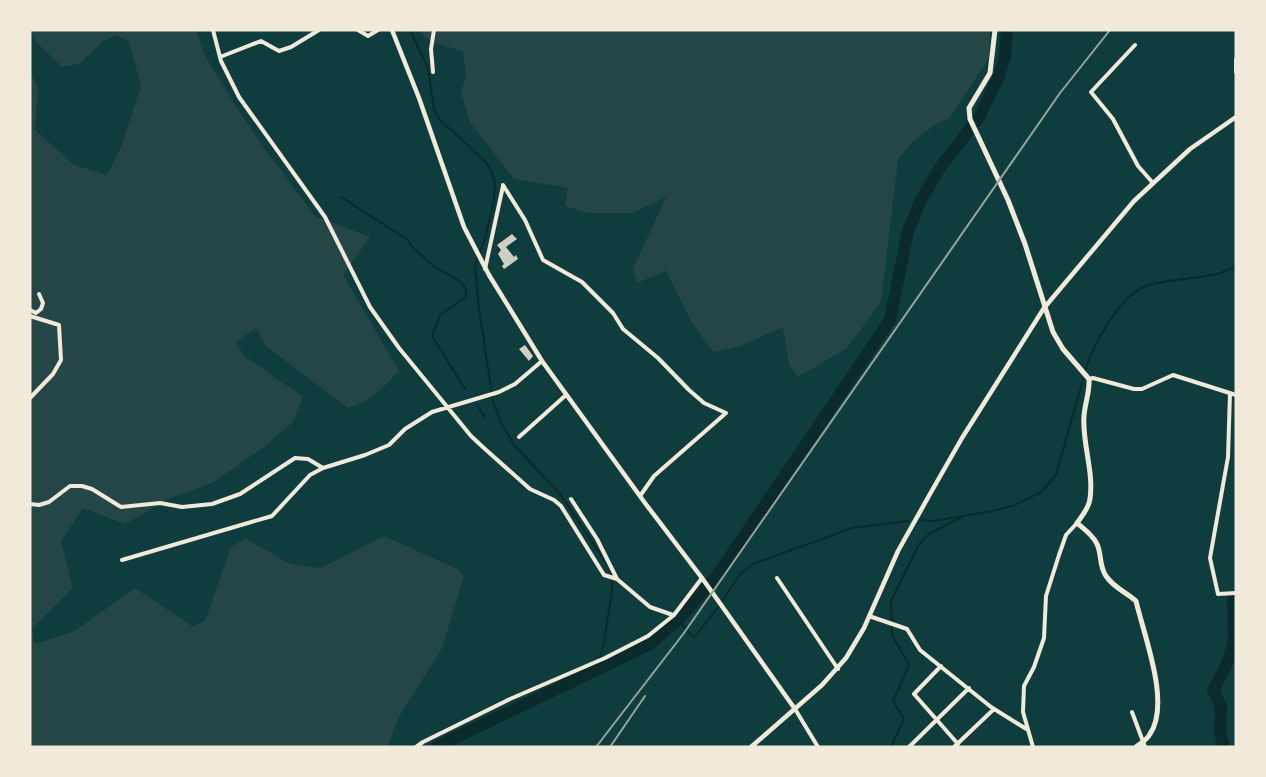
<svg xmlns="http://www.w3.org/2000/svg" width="1266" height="777" viewBox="0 0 1266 777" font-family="Mulish,sans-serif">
<rect width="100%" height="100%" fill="#0f3d3e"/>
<path fill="#244646" d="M 30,30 L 196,30 L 204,54 L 235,105 L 266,151 L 315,216 L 370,237 L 343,275 L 399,371 C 384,387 370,402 348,408 L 266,346 L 256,327 L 236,343 L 243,355 L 303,397 L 293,422 L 264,447 L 212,483 L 170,498 L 125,524 L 83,508 L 61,541 L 73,588 L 32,629 L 35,644 L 73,632 L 135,588 L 192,626 L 205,621 L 231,547 L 245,538 L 290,564 L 321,568 L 384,536 L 457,569 L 464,576 L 442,648 L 397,720 L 388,747 L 30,747 L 30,72 L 38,88 L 35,130 L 74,165 L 107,175 L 121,147 L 141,86 L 129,42 L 117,35 L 104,41 L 79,64 L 62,67 L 36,42 Z
M 419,30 L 990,30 L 989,58 L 949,118 L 934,125 L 911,143 L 898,160 L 881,302 L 847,348 L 798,377 L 789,365 L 783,327 L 741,346 L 713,352 L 691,321 L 666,271 L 637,283 L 633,269 L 666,197 L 632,213 L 588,213 L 565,206 L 568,188 L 514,179 L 470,122 L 461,92 L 466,76 L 463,51 C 449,47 428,43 419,30 Z"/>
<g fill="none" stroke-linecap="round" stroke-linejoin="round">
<path stroke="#0a2a2b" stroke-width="2" d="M 410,30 L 428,68 L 434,109 L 440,120 L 485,161 L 492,172 L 495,185 L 494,201 L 485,239 L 475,265 L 478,301 L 493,402 L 501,422 L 514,445 L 560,494 L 609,567 L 613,583 L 604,643 L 597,669
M 341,197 L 408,240 L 412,247 L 435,267 L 461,282 L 466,289 L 466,297 L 440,315 L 432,336 L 465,389
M 1085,371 C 1093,345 1120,295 1146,286 C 1160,281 1177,280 1192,278 C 1207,276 1223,275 1236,265
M 476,404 L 485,417
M 922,520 L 933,521 L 992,511 L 1015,505 L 1041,492 L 1056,475 L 1084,376
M 723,600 L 740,574 L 753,564 L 852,528 L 908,521
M 678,620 L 694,638 L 718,607
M 891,747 L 904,719 L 893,701 L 909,665 L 892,635 L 891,601 L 919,544 L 929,534 L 962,517"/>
<path stroke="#0a2a2b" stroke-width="12" d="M 436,747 L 650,644 L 678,620 L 717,576 L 890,320 L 908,231 L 920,202 L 939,169 L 980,116 L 999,76 L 1005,57 L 1007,30
M 1224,747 L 1220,732 L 1221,706 L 1213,690 L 1226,666 L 1234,641 L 1233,598 L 1236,596"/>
</g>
<path fill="#cfcfc3" d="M 512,234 L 517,239 L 506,247 L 514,257 L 516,255 L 518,259 L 504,269 L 502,266 L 504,264 L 498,254 L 501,250 L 497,245 Z
M 525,345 L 533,356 L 529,361 L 519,349 Z"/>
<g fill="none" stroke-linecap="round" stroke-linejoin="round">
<path stroke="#f1e9da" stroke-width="4" d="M 213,30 L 221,61 L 239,97 L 325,217 L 370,307 L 399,348 L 471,436 L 485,449 L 530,489 L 554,500 L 561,506 L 604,575 L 617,579
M 358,30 L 368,36 L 378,30
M 1135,45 L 1091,92 L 1113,119 L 1138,166 L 1153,183
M 220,57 L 261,41 L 279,51 L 291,47 L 319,30
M 1236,59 L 1236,72
M 433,72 L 431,49 L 434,30
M 503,185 L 525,220 L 543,260 L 582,282 L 613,313 L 623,329 L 658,358 L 689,390 L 704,403 L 726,413 L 654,476 L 640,496
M 485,269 L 503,186
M 30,310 L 36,313 L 41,309 L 43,303 L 39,294
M 30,316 L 59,325 L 61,360 L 53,374 L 30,398
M 1089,379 L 1093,378 L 1134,389 L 1142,389 L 1173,375 L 1236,395
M 1230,393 L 1228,457 L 1210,558 L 1218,594 L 1236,593
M 519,437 L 566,395
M 571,499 L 597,539 L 617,579 L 650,607 L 673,615
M 30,504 L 39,505 L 49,502 L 70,486 L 82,486 L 92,489 L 121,507 L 160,503 L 182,507 L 212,504 L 240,494 L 295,458 L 308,459 L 323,468
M 122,560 L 272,516 L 310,475 L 323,468 L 365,455 L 389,445 L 405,429 L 432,412 L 499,392 L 515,384 L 542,361
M 777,578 L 838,669
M 869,616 L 907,629 L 920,650 L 991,707 L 1028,730
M 941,666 L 914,694 L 958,744
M 795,709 L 818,747
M 1132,712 L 1145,747
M 416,747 L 423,742 L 510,699 L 605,658 L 648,636 L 674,615 L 702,578
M 909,747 L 969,688
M 954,747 L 994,709
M 1033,747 L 1023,712 L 1024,686 L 1034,667 L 1044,638 L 1046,596 L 1059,555 L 1066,535 L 1077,523"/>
<path stroke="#f1e9da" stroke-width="4.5" d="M 392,30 L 419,98 L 464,227 L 489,275 L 542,361 L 645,503 L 702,578 L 795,709
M 751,747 L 822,685 L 846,658 L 864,628 L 898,551 L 930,494 L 962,438 L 1044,308 L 1134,201 L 1190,149 L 1236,117"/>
<path stroke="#f1e9da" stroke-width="5" d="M 995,30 L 990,73 L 969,108 L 970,119 L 1008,200 L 1025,244 L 1053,332 L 1063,349 L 1089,379 C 1090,391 1085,403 1084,416 C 1082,443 1094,471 1090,499 C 1089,508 1082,516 1077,523 C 1084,529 1093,535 1097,544 C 1102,555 1099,566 1106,576 C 1114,588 1126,592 1136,601 C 1144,636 1171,703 1150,734 C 1147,740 1141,743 1136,747"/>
<path stroke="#97a49c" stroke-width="2" d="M 596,747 L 684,633 L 1060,93 L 1110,30
M 610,747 L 645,696"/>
</g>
<rect width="1266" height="777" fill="none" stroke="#f1e9da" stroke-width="63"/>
</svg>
